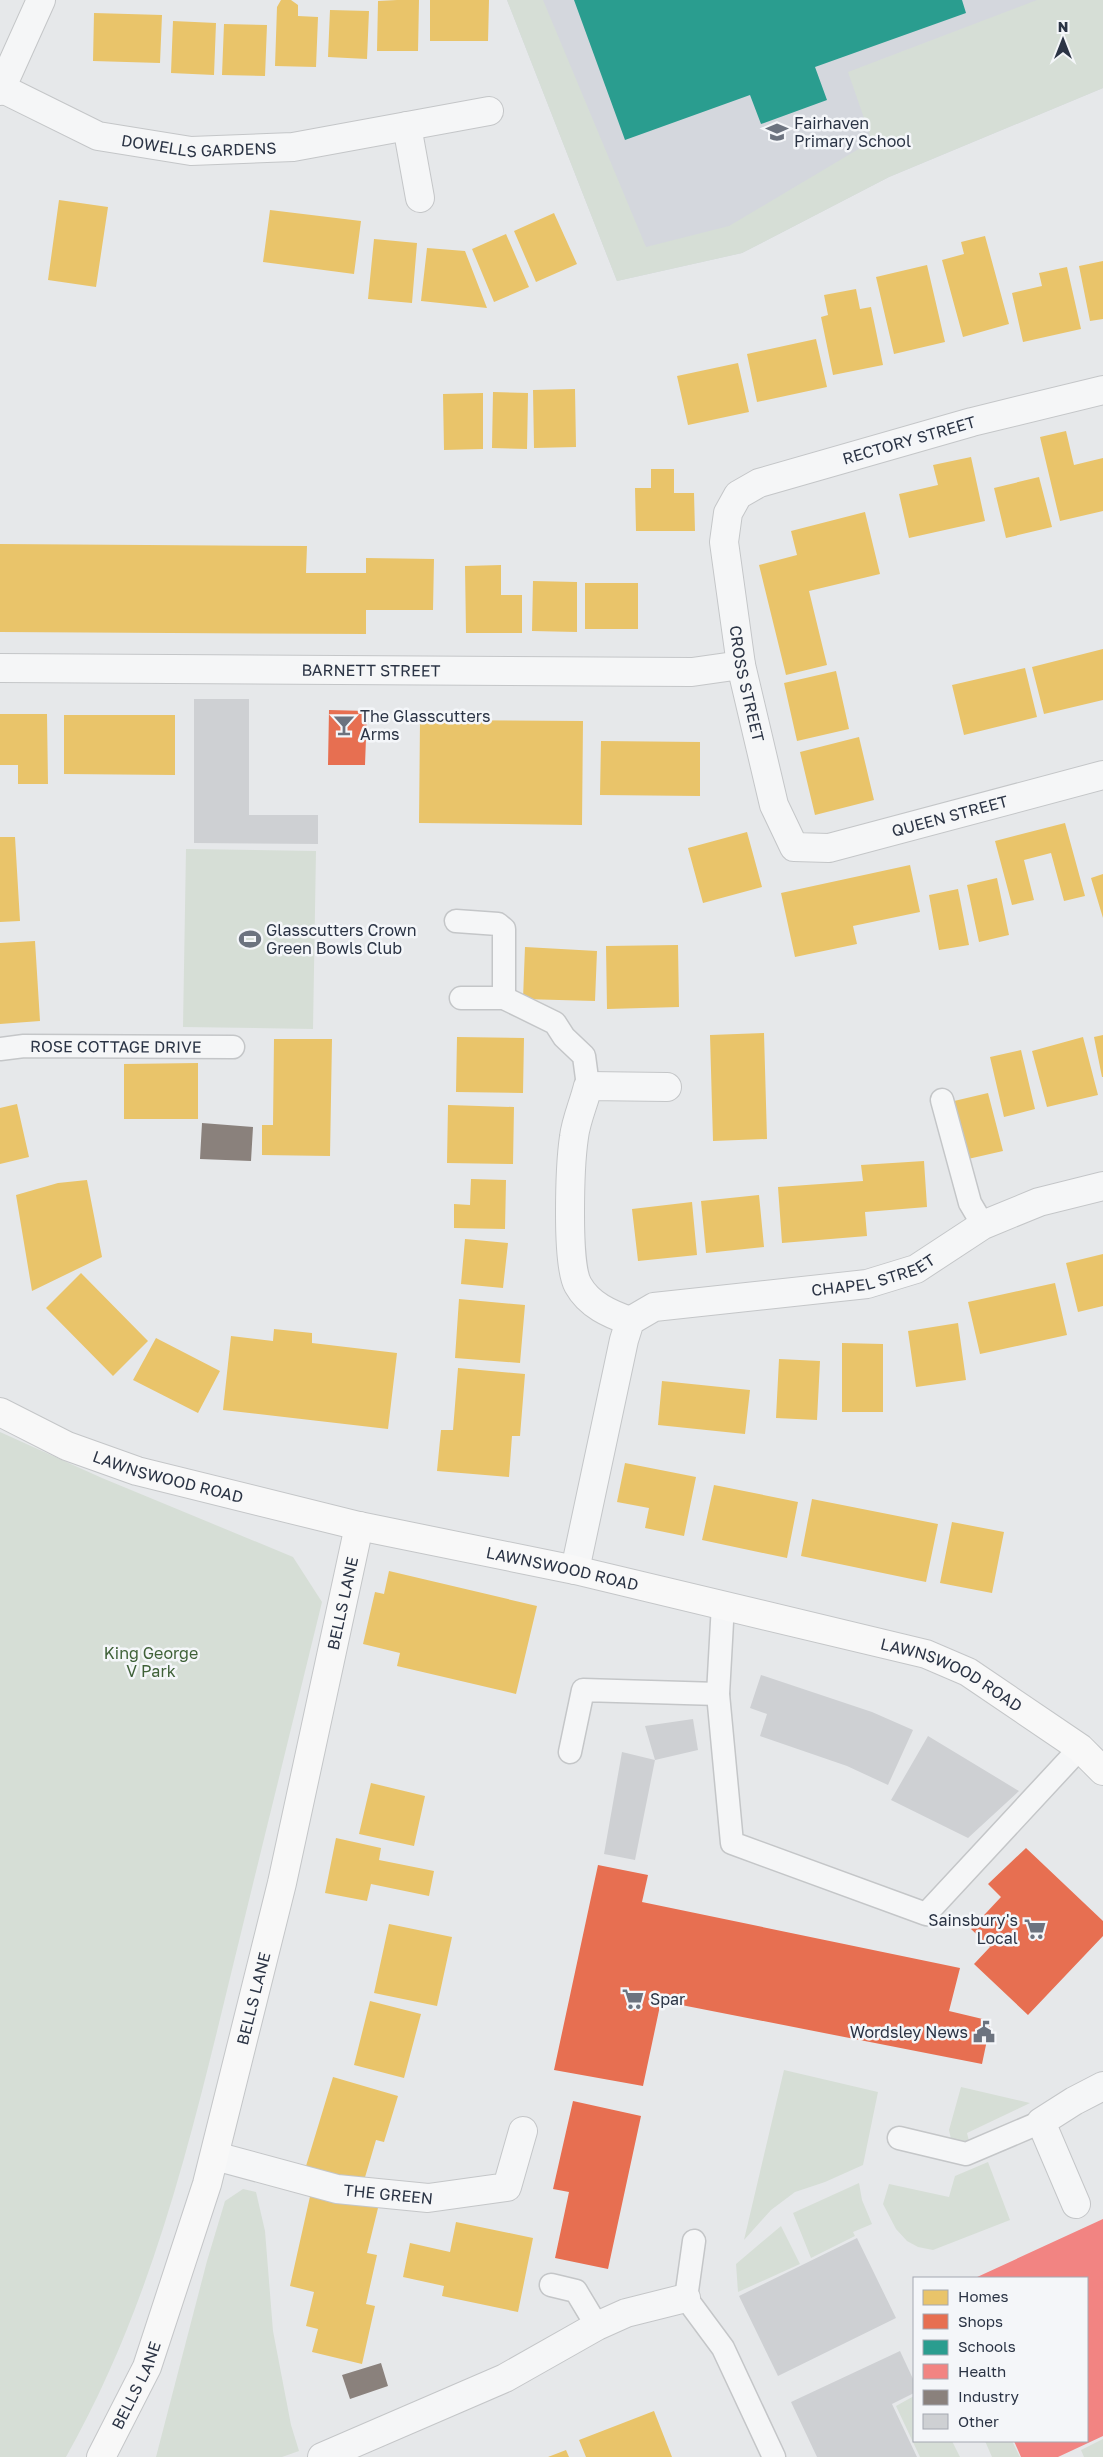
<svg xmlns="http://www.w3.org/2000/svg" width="1103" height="2457" viewBox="0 0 1103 2457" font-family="'Golos Text',sans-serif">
<rect width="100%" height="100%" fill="#e6e8ea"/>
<path fill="#d4d7dd" d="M 507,0 L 1103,0 L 1103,88 L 889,177 L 742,253 L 617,281 Z"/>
<path fill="#d6ded6" d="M 507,0 L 543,0 L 646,247 L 729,226 L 872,141 L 848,72 L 1037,0 L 1103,0 L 1103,88 L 889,177 L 742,253 L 617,281 Z
M 186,849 L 316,851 L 313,1029 L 183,1027 Z
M 0,1432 L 102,1478 L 293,1557 L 322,1602 C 291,1729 260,1855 229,1982 C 189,2147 150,2308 66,2457 L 0,2457 Z
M 784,2070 L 878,2092 L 863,2165 L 825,2182 L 795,2192 L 771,2210 L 744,2240 Z
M 961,2087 L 1030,2103 L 967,2133 L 969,2141 L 964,2142 L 951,2139 L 949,2130 Z
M 988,2162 L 1010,2220 L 933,2250 L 918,2247 L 907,2241 L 896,2229 L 883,2204 L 889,2184 L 949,2197 L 955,2176 Z
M 859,2183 L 862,2200 L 872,2224 L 853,2232 L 855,2236 L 811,2258 L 793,2213 Z
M 243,2189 L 256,2192 L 265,2231 L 273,2331 L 291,2425 L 299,2451 L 282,2457 L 156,2457 L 207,2261 L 225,2201 Z
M 781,2226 L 800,2264 L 738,2292 L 736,2264 Z
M 914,2396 L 914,2441 L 952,2441 L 960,2457 L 920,2457 L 896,2406 Z
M 1103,2439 L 1103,2457 L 1084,2457 L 1081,2450 Z
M 985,2441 L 1012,2441 L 1020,2457 L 992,2457 Z"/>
<path fill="#e9c46a" d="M 281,0 L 291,0 L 298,5 L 298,16 L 318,17 L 316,67 L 275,66 L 277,7 Z
M 397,0 L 419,0 L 418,51 L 377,51 L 378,1 Z
M 430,0 L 489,0 L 488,41 L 430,41 Z
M 330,10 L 369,11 L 367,59 L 328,57 Z
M 94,13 L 162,15 L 160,63 L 93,61 Z
M 173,21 L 216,23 L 214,75 L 171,73 Z
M 224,24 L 267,25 L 265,76 L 222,75 Z
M 59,200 L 108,207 L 96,287 L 48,280 Z
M 270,210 L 361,221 L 354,274 L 263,262 Z
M 554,213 L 577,264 L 536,282 L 514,231 Z
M 506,234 L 529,287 L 494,302 L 472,249 Z
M 985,236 L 1009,324 L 963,337 L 942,260 L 964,254 L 961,242 Z
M 374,239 L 417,243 L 412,303 L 368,299 Z
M 427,248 L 465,251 L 487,308 L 421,301 Z
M 1103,261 L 1103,319 L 1090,321 L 1079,266 Z
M 927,265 L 945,342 L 894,354 L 876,277 Z
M 1067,267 L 1081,329 L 1023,342 L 1012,293 L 1042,286 L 1039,273 Z
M 856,289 L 860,309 L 871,307 L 883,365 L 833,375 L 821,317 L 828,315 L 824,295 Z
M 816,339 L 827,387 L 757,402 L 747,354 Z
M 738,363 L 749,412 L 688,425 L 677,376 Z
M 575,389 L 576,447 L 534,448 L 533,390 Z
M 493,392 L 528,393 L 527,449 L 492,448 Z
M 483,393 L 483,449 L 444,450 L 443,394 Z
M 1066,431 L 1074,465 L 1103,458 L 1103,511 L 1060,521 L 1040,437 Z
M 971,457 L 985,521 L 909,538 L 899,494 L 938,485 L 933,465 Z
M 651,469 L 674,469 L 674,493 L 694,493 L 695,531 L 636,531 L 635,488 L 651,488 Z
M 1039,477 L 1052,527 L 1006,538 L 994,488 Z
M 865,512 L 880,574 L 809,591 L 827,665 L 786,675 L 759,565 L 797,555 L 791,531 Z
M 0,544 L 307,546 L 306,573 L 366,573 L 366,558 L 434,559 L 433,610 L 366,610 L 366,634 L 0,632 Z
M 501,565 L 501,595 L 522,595 L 522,633 L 466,633 L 465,566 Z
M 533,581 L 577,582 L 577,632 L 532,631 Z
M 585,583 L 638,583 L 638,629 L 585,629 Z
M 1103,649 L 1103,700 L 1044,714 L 1032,667 Z
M 1025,668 L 1037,717 L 964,735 L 952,685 Z
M 836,671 L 849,729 L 797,741 L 784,683 Z
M 0,714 L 47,714 L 48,784 L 18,784 L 18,765 L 0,765 Z
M 64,715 L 175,715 L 175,775 L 64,774 Z
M 420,720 L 583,721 L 582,825 L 419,823 Z
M 859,737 L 874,800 L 815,815 L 800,752 Z
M 601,741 L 700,742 L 700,796 L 600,795 Z
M 1065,823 L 1085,896 L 1064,901 L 1051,853 L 1024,860 L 1034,900 L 1012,905 L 995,841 Z
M 747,832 L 762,887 L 703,903 L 688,848 Z
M 0,837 L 15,837 L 20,921 L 0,922 Z
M 910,865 L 920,912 L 853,926 L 857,944 L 795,957 L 781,893 Z
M 1103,874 L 1103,918 L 1091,878 Z
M 997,878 L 1009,935 L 979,942 L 967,885 Z
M 958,889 L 969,945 L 939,950 L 929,895 Z
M 35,941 L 40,1021 L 0,1024 L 0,943 Z
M 678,945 L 679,1007 L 607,1009 L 606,946 Z
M 525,947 L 597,951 L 595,1001 L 523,999 Z
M 764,1033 L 767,1139 L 713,1141 L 710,1035 Z
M 1103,1035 L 1103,1077 L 1102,1077 L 1094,1037 Z
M 457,1037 L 524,1038 L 523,1093 L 456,1092 Z
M 1083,1037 L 1098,1095 L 1047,1107 L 1032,1051 Z
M 274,1039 L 332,1039 L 330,1156 L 262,1155 L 262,1125 L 273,1125 Z
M 1021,1050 L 1035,1109 L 1004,1117 L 990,1057 Z
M 198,1063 L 198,1119 L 124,1119 L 124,1064 Z
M 988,1093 L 1003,1151 L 968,1159 L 954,1101 Z
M 17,1104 L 29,1157 L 0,1164 L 0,1108 Z
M 448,1105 L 514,1107 L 513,1164 L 447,1163 Z
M 924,1161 L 927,1207 L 865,1212 L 867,1236 L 782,1243 L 778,1187 L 863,1181 L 861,1165 Z
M 471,1179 L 506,1180 L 505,1229 L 454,1228 L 454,1204 L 470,1205 Z
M 87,1180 L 102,1257 L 32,1291 L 16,1195 L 58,1183 Z
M 759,1195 L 764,1247 L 706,1253 L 701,1201 Z
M 692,1202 L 697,1255 L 638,1261 L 632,1209 Z
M 465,1239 L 508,1243 L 503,1288 L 461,1284 Z
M 1103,1254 L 1103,1306 L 1078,1312 L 1066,1263 Z
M 81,1273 L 148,1341 L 113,1376 L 46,1308 Z
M 1055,1283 L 1067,1335 L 980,1354 L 968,1302 Z
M 459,1299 L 525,1305 L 520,1363 L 455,1358 Z
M 958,1323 L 966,1380 L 916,1387 L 908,1331 Z
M 274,1329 L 312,1333 L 312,1343 L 397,1353 L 388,1429 L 223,1410 L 231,1336 L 273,1341 Z
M 156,1338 L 220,1371 L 198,1413 L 133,1380 Z
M 842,1343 L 883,1344 L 883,1412 L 842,1412 Z
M 779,1359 L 820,1361 L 817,1420 L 776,1418 Z
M 458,1368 L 525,1374 L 520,1436 L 512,1436 L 509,1477 L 437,1471 L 441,1430 L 453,1430 Z
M 662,1381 L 750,1390 L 745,1434 L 658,1425 Z
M 625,1463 L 696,1477 L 684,1536 L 645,1528 L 649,1508 L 617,1502 Z
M 714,1485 L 798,1502 L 787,1558 L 702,1540 Z
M 812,1499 L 938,1524 L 926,1582 L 801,1556 Z
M 952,1522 L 1004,1532 L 992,1593 L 940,1583 Z
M 389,1571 L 537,1606 L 516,1694 L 397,1666 L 400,1653 L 363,1644 L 375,1592 L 384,1594 Z
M 371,1783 L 425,1796 L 414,1846 L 359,1834 Z
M 336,1838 L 381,1848 L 379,1860 L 434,1871 L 429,1896 L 371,1884 L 367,1901 L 325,1893 Z
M 389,1924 L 452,1937 L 437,2006 L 374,1993 Z
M 370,2001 L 421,2014 L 404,2078 L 354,2065 Z
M 333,2077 L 398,2096 L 384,2142 L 376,2140 L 363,2184 L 306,2166 Z
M 311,2192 L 378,2208 L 367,2253 L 377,2255 L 366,2304 L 375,2306 L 362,2364 L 312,2352 L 318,2329 L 306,2326 L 314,2292 L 290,2286 Z
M 456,2222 L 533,2238 L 518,2312 L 442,2296 L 444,2286 L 403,2277 L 410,2243 L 450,2252 Z
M 654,2411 L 672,2457 L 586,2457 L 579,2440 Z
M 566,2450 L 569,2457 L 548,2457 Z"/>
<path fill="#e76f51" d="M 329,710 L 367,711 L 365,765 L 328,765 Z
M 1026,1848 L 1103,1921 L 1103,1936 L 1028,2015 L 974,1964 L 990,1947 L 971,1929 L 1001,1897 L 988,1884 Z
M 598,1865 L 648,1875 L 642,1902 L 960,1968 L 949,2011 L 991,2021 L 982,2064 L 661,2001 L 643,2086 L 554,2070 Z
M 573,2101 L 641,2116 L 608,2269 L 555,2258 L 569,2192 L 553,2189 Z"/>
<path fill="#2a9d8f" d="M 574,0 L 962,0 L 966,13 L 815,67 L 827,100 L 761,124 L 750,95 L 625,140 Z"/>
<path fill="#f28482" d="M 1103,2219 L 1103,2436 L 1058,2457 L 1021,2457 L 1014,2441 L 1087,2441 L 1087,2278 L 975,2278 Z"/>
<path fill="#8a817c" d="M 202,1123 L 253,1127 L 251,1161 L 200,1159 Z
M 381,2363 L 388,2386 L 350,2399 L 342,2375 Z"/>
<path fill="#ced0d3" d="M 194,699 L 249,699 L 249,815 L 318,815 L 318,844 L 194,843 Z
M 761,1675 L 872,1712 L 913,1730 L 888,1785 L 847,1766 L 760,1736 L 767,1714 L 750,1708 Z
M 693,1719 L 698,1750 L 655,1760 L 645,1726 Z
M 928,1736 L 1019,1791 L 968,1838 L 891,1800 Z
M 622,1752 L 655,1760 L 635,1860 L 604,1854 Z
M 857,2238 L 896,2318 L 778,2376 L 739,2296 Z
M 900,2351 L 914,2381 L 914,2393 L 892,2404 L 917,2457 L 817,2457 L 791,2402 Z"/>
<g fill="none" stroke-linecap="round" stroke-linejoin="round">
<g stroke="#c4c6c8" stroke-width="25">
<g id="lane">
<path d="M 456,921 L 498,924 L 504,929 L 504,998"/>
<path d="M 461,998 L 504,998 L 555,1023 L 564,1037 L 584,1056 L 588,1086"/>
<path id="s1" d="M 0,1049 L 24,1046 L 233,1047"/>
<path d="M 942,1100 L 970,1203 L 983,1225"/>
<path d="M 718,1694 L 732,1843 L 926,1914 L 1080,1748"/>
<path d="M 570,1752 L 583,1690 L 718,1694 L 723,1604"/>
<path d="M 899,2138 L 966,2154 L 1041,2122"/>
<path d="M 694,2241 L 686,2298 L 723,2348 L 774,2457"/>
<path d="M 551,2285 L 576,2291 L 597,2326"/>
</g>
</g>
<g stroke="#c4c6c8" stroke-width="30">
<g id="street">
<path id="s2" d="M 1,88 L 98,136 L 191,151 L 293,147 L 489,111"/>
<path d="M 0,91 L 41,0"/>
<path d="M 407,126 L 420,198"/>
<path id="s3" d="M 1103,390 L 972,422 L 759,483 L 738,495 L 728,513 L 724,542 L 741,665 L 774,805 L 794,847 L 829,848 L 1103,775"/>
<path id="s4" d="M 0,668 L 692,672 L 741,665"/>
<path d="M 630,1321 C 610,1314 589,1305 578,1285 C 566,1264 570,1164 574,1137 C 576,1120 584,1103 588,1086 L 667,1087"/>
<path id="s5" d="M 575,1570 L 624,1340 L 630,1321 L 654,1307 L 867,1284 L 916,1269 L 983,1225 L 1039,1202 L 1103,1186"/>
<path id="s6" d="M 215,2156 L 337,2189 L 428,2198 L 507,2187 L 523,2131"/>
<path d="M 1076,2204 L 1041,2122 L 1074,2101 L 1103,2086"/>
<path d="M 322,2457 L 505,2378 L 597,2326 L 626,2313 L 686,2298"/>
</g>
</g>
<g stroke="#c4c6c8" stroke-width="30">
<g id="secondary">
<path id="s7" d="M 0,1412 L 67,1446 L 137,1471 L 359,1526 L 575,1570 L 926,1654 L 968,1672 L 1080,1748 L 1103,1771"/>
<path id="s8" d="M 101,2457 L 147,2367 L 207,2184 L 282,1883 L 359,1526"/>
</g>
</g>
<use href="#lane" stroke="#f5f6f7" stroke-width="22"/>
<use href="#street" stroke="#f5f6f7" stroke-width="28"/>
<use href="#secondary" stroke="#f8f8f8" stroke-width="28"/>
</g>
<defs>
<g id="school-bare" transform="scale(1.725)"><path d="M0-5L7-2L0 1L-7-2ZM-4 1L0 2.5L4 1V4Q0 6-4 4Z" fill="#6c737f" stroke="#f4f6f9" stroke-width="2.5" paint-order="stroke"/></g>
<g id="bar-bare" transform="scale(1.725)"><path d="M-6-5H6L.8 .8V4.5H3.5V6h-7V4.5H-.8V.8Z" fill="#6c737f" stroke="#f4f6f9" stroke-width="2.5" paint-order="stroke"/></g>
<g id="stadium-bare" transform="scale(1.725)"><path d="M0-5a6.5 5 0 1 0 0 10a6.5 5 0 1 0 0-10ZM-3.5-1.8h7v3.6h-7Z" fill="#6c737f" stroke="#f4f6f9" stroke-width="2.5" paint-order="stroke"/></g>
<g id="supermarket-bare" transform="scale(1.725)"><path d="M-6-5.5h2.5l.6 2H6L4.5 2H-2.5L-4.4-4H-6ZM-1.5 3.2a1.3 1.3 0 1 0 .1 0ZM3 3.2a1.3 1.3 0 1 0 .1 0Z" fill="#6c737f" stroke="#f4f6f9" stroke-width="2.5" paint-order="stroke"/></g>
<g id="civic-bare" transform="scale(1.725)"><path d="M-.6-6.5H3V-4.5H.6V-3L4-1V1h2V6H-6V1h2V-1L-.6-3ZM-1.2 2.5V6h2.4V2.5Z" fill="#6c737f" stroke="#f4f6f9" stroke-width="2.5" paint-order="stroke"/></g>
</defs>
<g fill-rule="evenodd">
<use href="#school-bare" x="777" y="132"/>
<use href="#bar-bare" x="344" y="725"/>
<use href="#stadium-bare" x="250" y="939"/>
<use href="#supermarket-bare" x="1035" y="1929"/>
<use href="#supermarket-bare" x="633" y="1999"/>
<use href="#civic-bare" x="984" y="2032"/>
</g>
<g text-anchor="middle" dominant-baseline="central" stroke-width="5" stroke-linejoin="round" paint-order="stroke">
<g font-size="16" fill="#2b3445" stroke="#f4f6f9" text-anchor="start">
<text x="794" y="123">Fairhaven<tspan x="794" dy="18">Primary School</tspan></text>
<text x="360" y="716">The Glasscutters<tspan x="360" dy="18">Arms</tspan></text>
<text x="266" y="930">Glasscutters Crown<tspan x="266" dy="18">Green Bowls Club</tspan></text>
<text x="1018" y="1920" text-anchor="end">Sainsbury's<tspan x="1018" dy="18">Local</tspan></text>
<text x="650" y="1999">Spar</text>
<text x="968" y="2032" text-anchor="end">Wordsley News</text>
</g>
<g font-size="16" fill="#2b3445" stroke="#f4f6f9">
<text stroke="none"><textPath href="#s2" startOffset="210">DOWELLS GARDENS</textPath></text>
<text transform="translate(909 440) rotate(-16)">RECTORY STREET</text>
<text stroke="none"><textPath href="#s4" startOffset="371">BARNETT STREET</textPath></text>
<text stroke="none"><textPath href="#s3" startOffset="574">CROSS STREET</textPath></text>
<text stroke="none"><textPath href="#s3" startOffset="905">QUEEN STREET</textPath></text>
<text stroke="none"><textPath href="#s1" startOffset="116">ROSE COTTAGE DRIVE</textPath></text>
<text stroke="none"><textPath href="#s5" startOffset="505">CHAPEL STREET</textPath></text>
<text stroke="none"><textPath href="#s7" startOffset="181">LAWNSWOOD ROAD</textPath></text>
<text stroke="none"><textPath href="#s7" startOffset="586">LAWNSWOOD ROAD</textPath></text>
<text stroke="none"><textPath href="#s8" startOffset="890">BELLS LANE</textPath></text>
<text stroke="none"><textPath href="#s7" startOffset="991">LAWNSWOOD ROAD</textPath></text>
<text stroke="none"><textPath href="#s8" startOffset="485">BELLS LANE</textPath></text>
<text stroke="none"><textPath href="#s6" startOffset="178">THE GREEN</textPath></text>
<text stroke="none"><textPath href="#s8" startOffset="80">BELLS LANE</textPath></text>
</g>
<g font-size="16" fill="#3f6138" stroke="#f4f6f9">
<text x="151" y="1653">King George<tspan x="151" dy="18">V Park</tspan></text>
</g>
</g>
<rect x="913" y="2277" width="175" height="165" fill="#f4f6f9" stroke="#a4a8b1"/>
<rect x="923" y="2290" width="25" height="15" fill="#e9c46a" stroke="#a4a8b1"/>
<text x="958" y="2302" font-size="15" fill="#2b3445">Homes</text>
<rect x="923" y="2314" width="25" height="15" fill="#e76f51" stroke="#a4a8b1"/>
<text x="958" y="2327" font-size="15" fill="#2b3445">Shops</text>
<rect x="923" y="2340" width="25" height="15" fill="#2a9d8f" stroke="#a4a8b1"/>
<text x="958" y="2352" font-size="15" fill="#2b3445">Schools</text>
<rect x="923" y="2364" width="25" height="15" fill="#f28482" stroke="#a4a8b1"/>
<text x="958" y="2377" font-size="15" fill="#2b3445">Health</text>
<rect x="923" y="2390" width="25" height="15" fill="#8a817c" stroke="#a4a8b1"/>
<text x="958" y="2402" font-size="15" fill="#2b3445">Industry</text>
<rect x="923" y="2414" width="25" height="15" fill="#ced0d3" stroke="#a4a8b1"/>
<text x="958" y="2427" font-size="15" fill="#2b3445">Other</text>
<g transform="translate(1063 40)" stroke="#f4f6f9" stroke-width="4" paint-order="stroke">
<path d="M0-4L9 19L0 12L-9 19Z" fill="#2b3445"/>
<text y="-8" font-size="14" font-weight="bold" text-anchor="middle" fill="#2b3445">N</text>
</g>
</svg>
